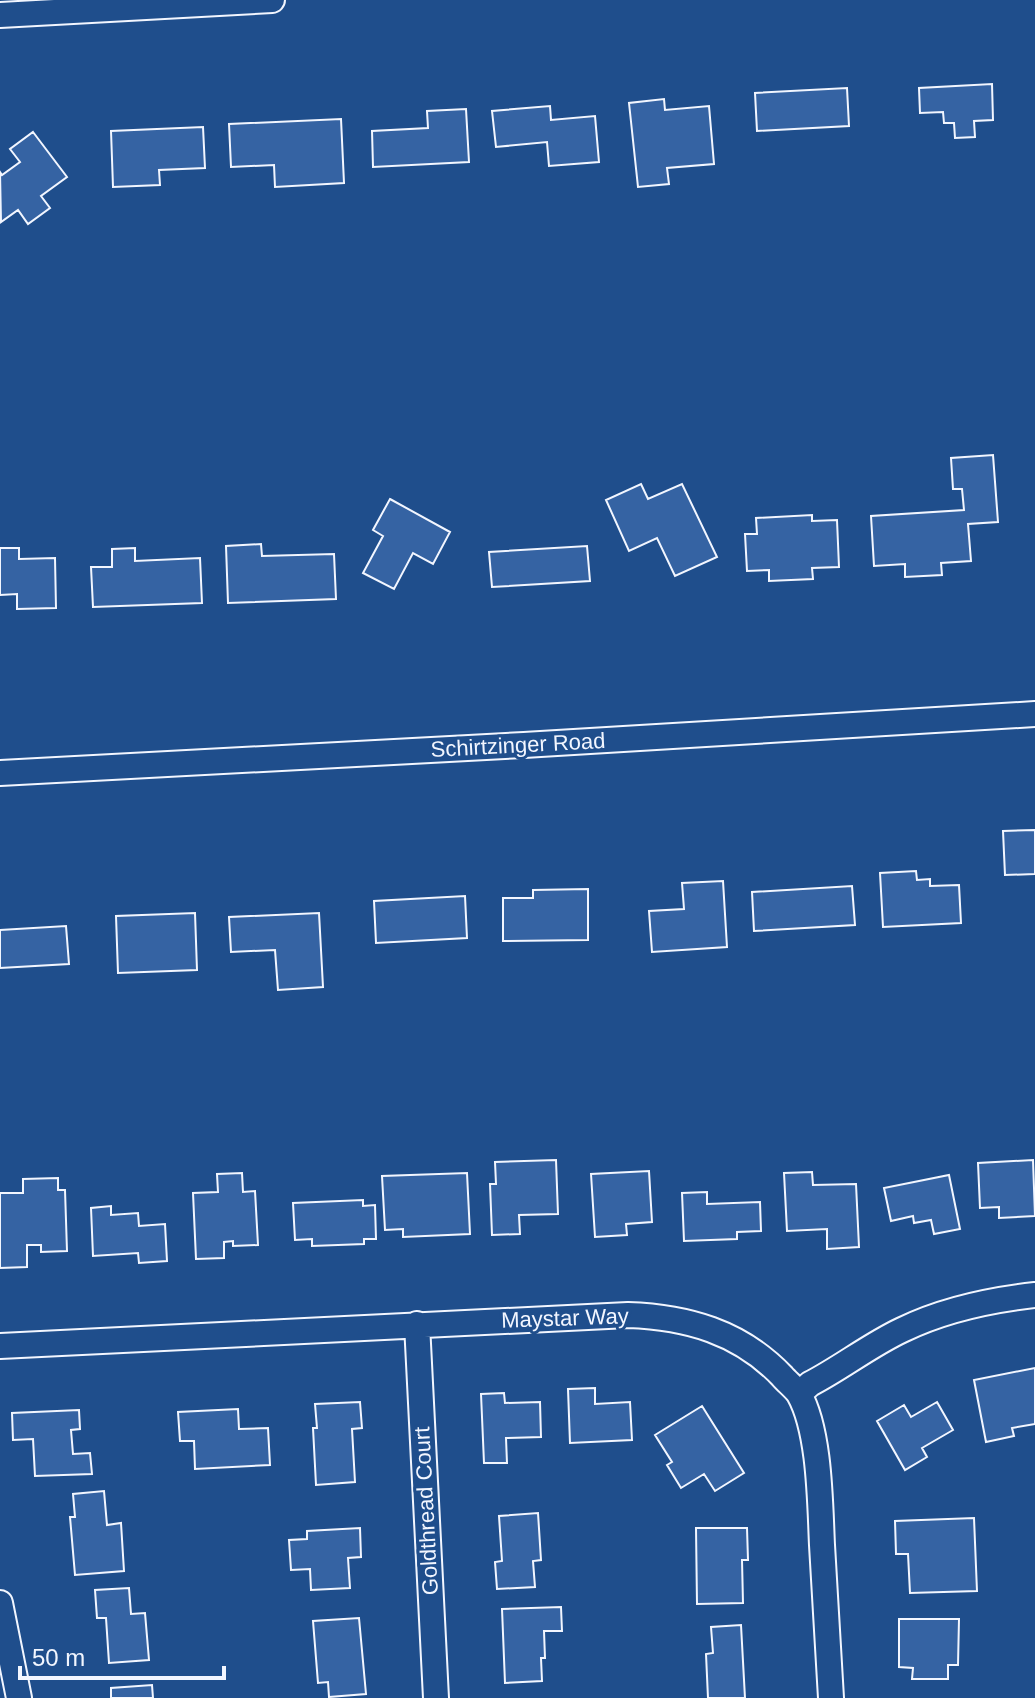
<svg xmlns="http://www.w3.org/2000/svg" width="1035" height="1698" viewBox="0 0 1035 1698" font-family="Arial,sans-serif">
<rect width="100%" height="100%" fill="#1f4e8c"/>
<path fill="#3563a3" stroke="#f2f6ff" stroke-width="2" d="M 992,84 L 993,120 L 974,121 L 975,137 L 955,138 L 954,123 L 944,123 L 943,112 L 920,113 L 919,88 Z
M 847,88 L 849,126 L 757,131 L 755,93 Z
M 664,99 L 665,110 L 709,106 L 714,164 L 667,168 L 669,184 L 638,187 L 629,103 Z
M 550,106 L 551,120 L 595,116 L 599,162 L 549,166 L 547,142 L 496,147 L 492,111 Z
M 466,109 L 469,162 L 373,167 L 372,131 L 428,128 L 427,111 Z
M 341,119 L 344,183 L 275,187 L 274,165 L 231,167 L 229,124 Z
M 203,127 L 205,168 L 159,170 L 160,185 L 113,187 L 111,131 Z
M 33,132 L 67,177 L 41,196 L 50,208 L 28,224 L 18,210 L 1,222 L 0,172 L 2,175 L 20,162 L 10,149 Z
M 993,455 L 998,522 L 968,524 L 971,561 L 941,563 L 942,575 L 905,577 L 905,564 L 874,566 L 871,516 L 964,510 L 962,489 L 953,489 L 951,458 Z
M 641,484 L 648,499 L 682,484 L 717,557 L 675,576 L 657,538 L 629,551 L 606,500 Z
M 390,499 L 450,532 L 433,564 L 413,553 L 394,589 L 363,573 L 383,536 L 373,530 Z
M 812,515 L 812,521 L 837,520 L 839,567 L 812,568 L 813,579 L 769,581 L 769,570 L 747,571 L 745,534 L 757,534 L 756,518 Z
M 261,544 L 262,556 L 334,554 L 336,599 L 228,603 L 226,546 Z
M 587,546 L 590,581 L 492,587 L 489,552 Z
M 0,548 L 19,548 L 19,559 L 55,558 L 56,608 L 17,609 L 17,594 L 0,595 Z
M 135,548 L 135,561 L 200,558 L 202,603 L 93,607 L 91,567 L 112,567 L 112,549 Z
M 1035,830 L 1035,874 L 1005,875 L 1003,831 Z
M 916,871 L 917,880 L 930,879 L 930,886 L 959,885 L 961,923 L 883,927 L 880,873 Z
M 723,881 L 727,947 L 652,952 L 649,911 L 684,909 L 682,883 Z
M 852,886 L 855,925 L 754,931 L 752,892 Z
M 588,889 L 588,940 L 503,941 L 503,898 L 533,898 L 533,890 Z
M 465,896 L 467,938 L 376,943 L 374,901 Z
M 195,913 L 197,970 L 118,973 L 116,916 Z
M 319,913 L 323,987 L 278,990 L 275,950 L 231,952 L 229,917 Z
M 66,926 L 69,964 L 0,968 L 0,930 Z
M 556,1160 L 558,1214 L 519,1215 L 520,1234 L 492,1235 L 490,1184 L 496,1184 L 495,1162 Z
M 1033,1160 L 1035,1216 L 999,1218 L 999,1207 L 980,1208 L 978,1163 Z
M 649,1171 L 652,1222 L 626,1224 L 627,1235 L 595,1237 L 591,1174 Z
M 812,1172 L 813,1185 L 856,1184 L 859,1247 L 827,1249 L 827,1229 L 787,1231 L 784,1173 Z
M 242,1173 L 243,1192 L 255,1191 L 258,1245 L 233,1246 L 233,1241 L 224,1242 L 224,1258 L 196,1259 L 193,1193 L 218,1192 L 217,1174 Z
M 467,1173 L 470,1234 L 403,1237 L 403,1229 L 385,1230 L 382,1176 Z
M 949,1175 L 960,1229 L 934,1234 L 931,1220 L 914,1223 L 913,1216 L 891,1221 L 884,1188 Z
M 58,1178 L 58,1190 L 65,1190 L 67,1251 L 41,1252 L 41,1245 L 27,1245 L 27,1267 L 0,1268 L 0,1193 L 23,1193 L 23,1179 Z
M 707,1192 L 707,1204 L 760,1202 L 761,1231 L 737,1232 L 737,1239 L 684,1241 L 682,1193 Z
M 363,1200 L 363,1206 L 375,1205 L 376,1239 L 364,1239 L 364,1244 L 312,1246 L 312,1239 L 295,1240 L 293,1203 Z
M 111,1206 L 111,1215 L 138,1213 L 139,1226 L 165,1224 L 167,1261 L 139,1263 L 138,1253 L 93,1256 L 91,1208 Z
M 1035,1368 L 1035,1424 L 1012,1428 L 1014,1436 L 986,1442 L 974,1380 Z
M 595,1388 L 595,1404 L 630,1402 L 632,1440 L 570,1443 L 568,1389 Z
M 504,1393 L 505,1403 L 540,1402 L 541,1437 L 506,1438 L 507,1463 L 484,1463 L 481,1394 Z
M 360,1402 L 362,1428 L 352,1429 L 355,1482 L 316,1485 L 313,1428 L 317,1428 L 315,1404 Z
M 937,1402 L 953,1430 L 922,1448 L 927,1457 L 905,1470 L 877,1421 L 904,1405 L 911,1417 Z
M 702,1406 L 744,1473 L 715,1491 L 704,1474 L 681,1488 L 667,1465 L 672,1462 L 655,1435 Z
M 238,1409 L 239,1429 L 268,1428 L 270,1465 L 195,1469 L 194,1441 L 180,1441 L 178,1412 Z
M 79,1410 L 80,1429 L 71,1430 L 73,1454 L 90,1453 L 92,1474 L 35,1476 L 33,1439 L 13,1440 L 12,1413 Z
M 104,1491 L 107,1525 L 121,1523 L 124,1571 L 75,1575 L 70,1517 L 75,1517 L 73,1494 Z
M 538,1513 L 541,1560 L 533,1561 L 535,1587 L 497,1589 L 495,1562 L 502,1561 L 499,1516 Z
M 974,1518 L 977,1591 L 910,1593 L 908,1554 L 896,1554 L 895,1521 Z
M 360,1528 L 361,1557 L 348,1558 L 350,1588 L 311,1590 L 310,1569 L 291,1570 L 289,1540 L 307,1539 L 307,1531 Z
M 696,1528 L 747,1528 L 748,1560 L 742,1560 L 743,1603 L 697,1604 Z
M 129,1588 L 131,1614 L 145,1613 L 149,1660 L 109,1663 L 106,1618 L 97,1618 L 95,1590 Z
M 561,1607 L 562,1631 L 544,1631 L 545,1658 L 541,1658 L 542,1681 L 505,1683 L 502,1609 Z
M 359,1618 L 366,1694 L 329,1697 L 328,1682 L 318,1683 L 313,1621 Z
M 899,1619 L 959,1619 L 958,1665 L 948,1665 L 948,1679 L 912,1679 L 913,1668 L 899,1667 Z
M 741,1625 L 745,1698 L 708,1698 L 706,1654 L 713,1653 L 711,1627 Z
M 152,1685 L 153,1698 L 111,1698 L 111,1688 Z"/>
<g fill="none" stroke-linecap="round" stroke-linejoin="round">
<g stroke="#f2f6ff" stroke-width="28">
<path id="minor" d="M 0,15 L 272,0
M 0,773 L 524,745 L 1035,714
M 417,1324 L 436,1698
M 0,1346 L 628,1315 C 687,1317 740,1332 782,1376 C 787,1382 795,1388 799,1394 C 820,1431 820,1503 822,1545 C 825,1596 828,1647 831,1698
M 799,1394 L 810,1384 C 841,1368 870,1345 902,1330 C 943,1310 990,1300 1035,1295
M 0,1603 L 19,1698"/>
</g>
<use href="#minor" stroke="#1f4e8c" stroke-width="24"/>
</g>
<g text-anchor="middle" dominant-baseline="central" stroke-width="6" stroke-linejoin="round" paint-order="stroke">
<g font-size="22" fill="#f2f6ff" stroke="#1f4e8c">
<text transform="translate(518 745) rotate(-3)">Schirtzinger Road</text>
<text transform="translate(565 1318) rotate(-2)">Maystar Way</text>
<text transform="translate(426 1511) rotate(-93)">Goldthread Court</text>
</g>
</g>
<path d="M20 1666v12h204v-12" fill="none" stroke="#f2f6ff" stroke-width="4"/>
<text x="32" y="1666" font-size="24" fill="#f2f6ff" stroke="#1f4e8c" stroke-width="6" paint-order="stroke">50 m</text>
</svg>
